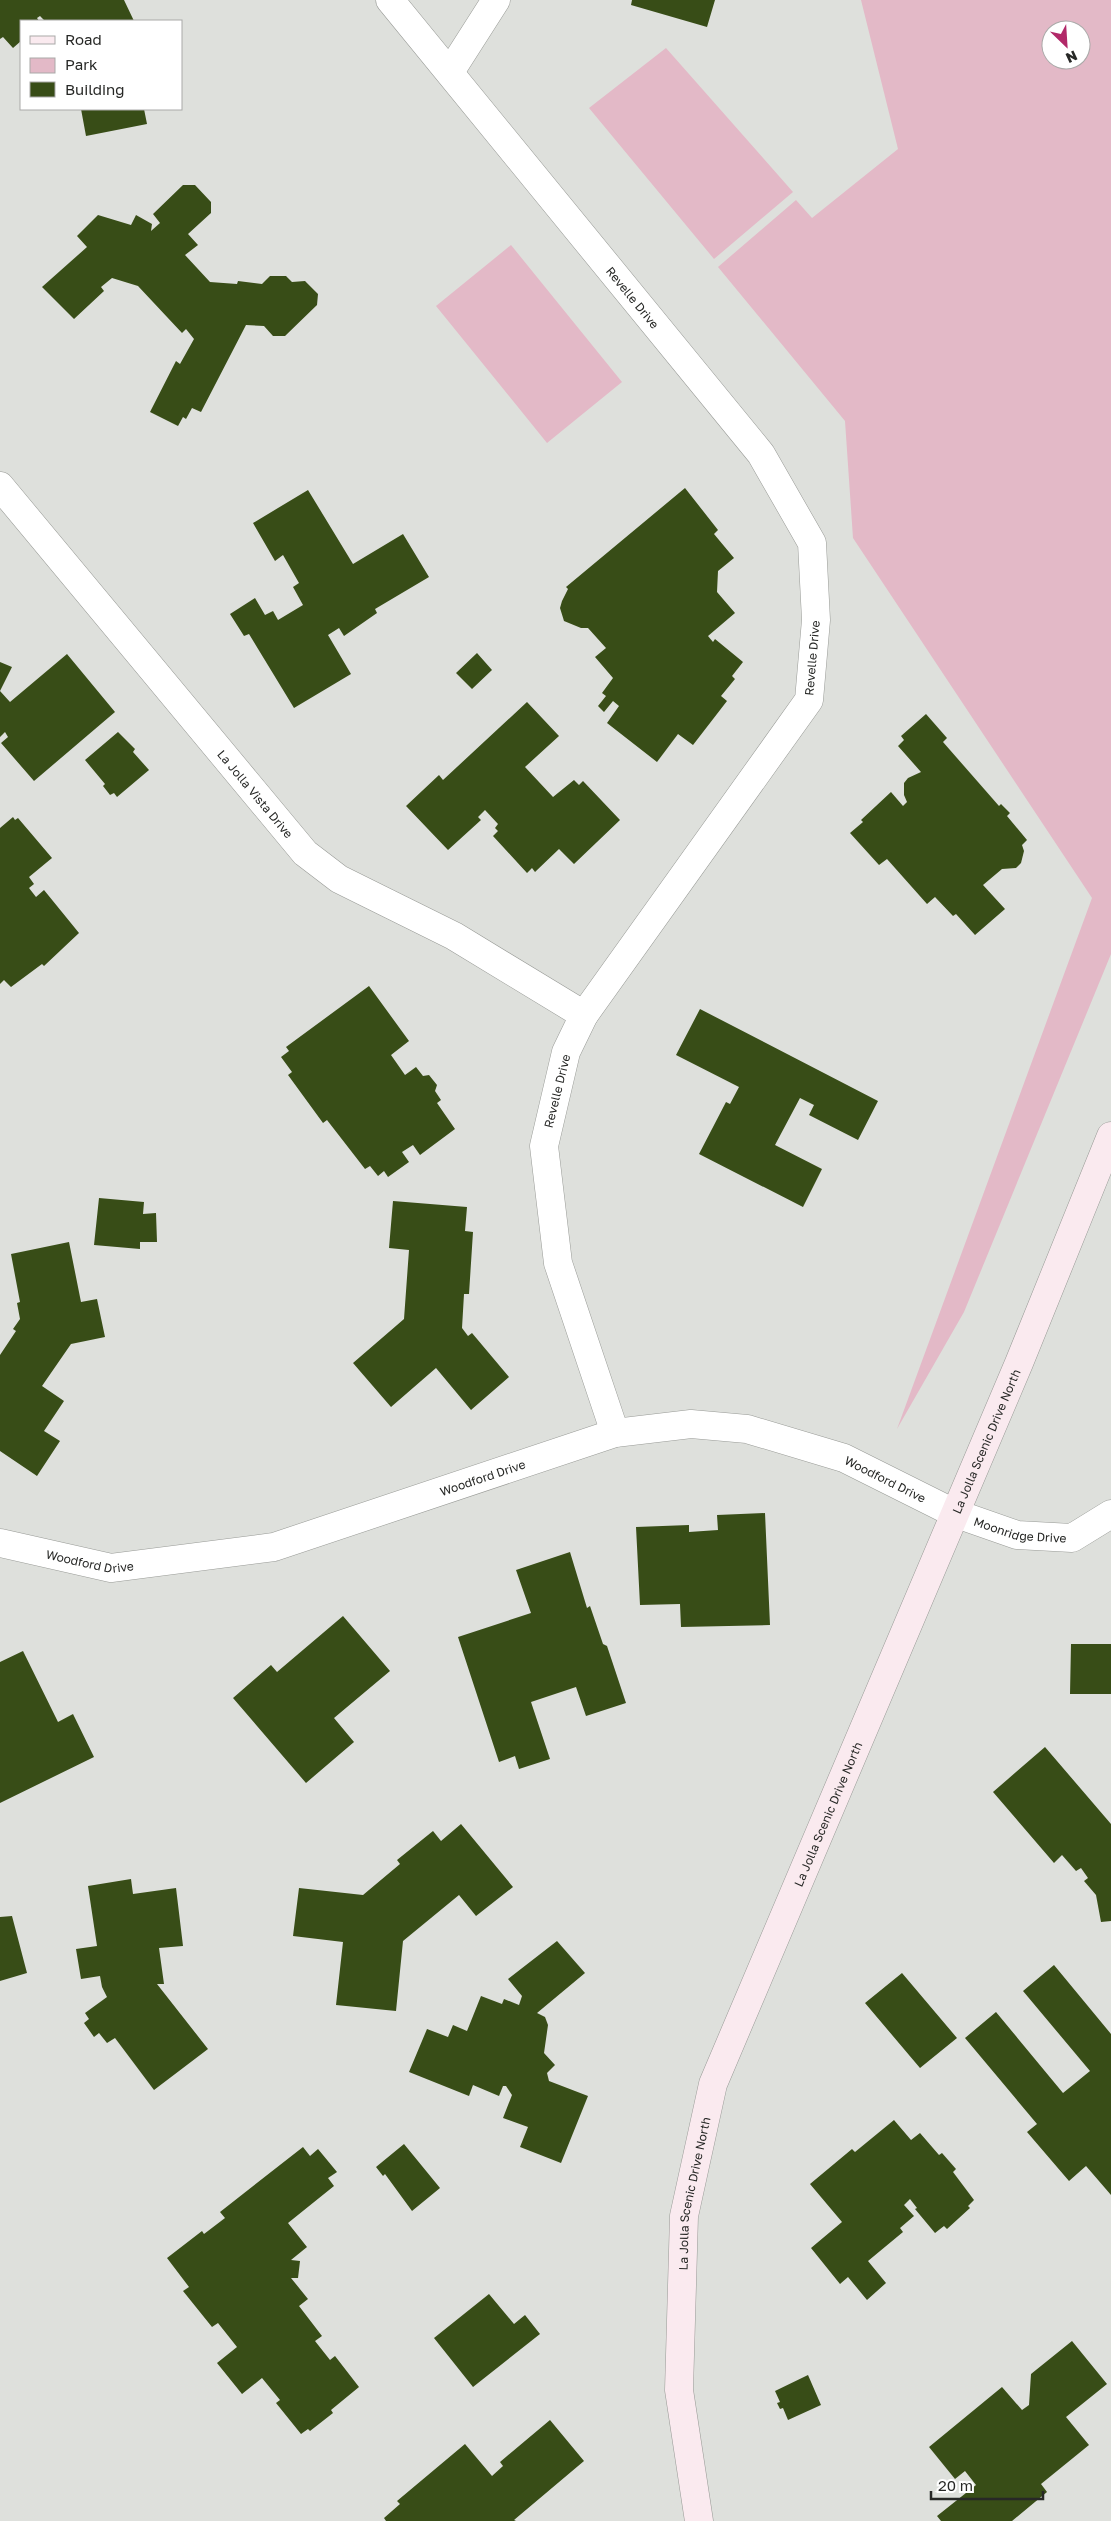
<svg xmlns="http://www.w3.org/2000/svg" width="1111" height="2521" viewBox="0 0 1111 2521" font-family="'Golos Text',sans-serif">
<rect width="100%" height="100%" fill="#dee0dc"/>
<path fill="#e3b9c7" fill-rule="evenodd" d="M 861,0 L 1111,0 L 1111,954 L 964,1312 L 897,1429 L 1092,898 L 853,538 L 845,421 L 718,267 L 796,200 L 812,218 L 898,149 ZM 1051,30 L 1081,30 L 1081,60 L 1051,60 Z
M 666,48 L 793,192 L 714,259 L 589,108 Z
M 511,245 L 622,382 L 547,443 L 436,306 Z"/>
<path fill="#384d17" d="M 0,0 L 124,0 L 134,21 L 45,21 L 40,16 L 37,18 L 39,21 L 21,21 L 21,41 L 13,48 L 3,37 L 0,39 Z
M 632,0 L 715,0 L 707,27 L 631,5 Z
M 81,109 L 144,109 L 147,124 L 86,136 Z
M 183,185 L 195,185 L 211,202 L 211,213 L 188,234 L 198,245 L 185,255 L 210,282 L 237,284 L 238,281 L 262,284 L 270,276 L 286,276 L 292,282 L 305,281 L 318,294 L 317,305 L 285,336 L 273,336 L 264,326 L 246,325 L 201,412 L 192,408 L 186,419 L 183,417 L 178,426 L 150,412 L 176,361 L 180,364 L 194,339 L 186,329 L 182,333 L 138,286 L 112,278 L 101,287 L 104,291 L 74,319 L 42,287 L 87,247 L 77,236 L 98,215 L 131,225 L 136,215 L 152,224 L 151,231 L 160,223 L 153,214 Z
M 685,488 L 718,530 L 714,534 L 734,558 L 718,571 L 717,592 L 735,613 L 708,636 L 713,642 L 715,639 L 743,662 L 732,676 L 735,679 L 721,696 L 727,701 L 693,745 L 678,734 L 657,762 L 607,723 L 619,706 L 613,701 L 604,712 L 598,706 L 606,696 L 602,693 L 613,678 L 595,657 L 606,648 L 588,628 L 581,628 L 564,621 L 560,608 L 562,601 L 568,589 L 566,587 Z
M 308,490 L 353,564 L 403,534 L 429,577 L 375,609 L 377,613 L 344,636 L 339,628 L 328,635 L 351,674 L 294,708 L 249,634 L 244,636 L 230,614 L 255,598 L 265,615 L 273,611 L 278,620 L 303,605 L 293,587 L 299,583 L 283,555 L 275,561 L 253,523 Z
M 477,653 L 492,670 L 472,689 L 456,673 Z
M 67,654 L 115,712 L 34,781 L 1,743 L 8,737 L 5,732 L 0,737 L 0,662 L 12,667 L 0,691 L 10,702 Z
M 527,702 L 559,736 L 525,767 L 553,797 L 574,780 L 579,785 L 583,781 L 620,820 L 574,864 L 559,849 L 535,872 L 532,868 L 527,873 L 493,836 L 498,831 L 495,828 L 498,824 L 485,810 L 478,817 L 481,820 L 448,850 L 406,806 L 439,775 L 443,780 Z
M 926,714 L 947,738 L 943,742 L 999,806 L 1001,804 L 1010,813 L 1007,816 L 1027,840 L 1022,845 L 1024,851 L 1021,863 L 1016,868 L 1002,869 L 983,885 L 1005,909 L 975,935 L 956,914 L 953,916 L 935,897 L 927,904 L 887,859 L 879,865 L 850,833 L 863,822 L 861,820 L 891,792 L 903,806 L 907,802 L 904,795 L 904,783 L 908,778 L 921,772 L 898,746 L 904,740 L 901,736 Z
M 118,732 L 135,749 L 133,752 L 149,770 L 117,797 L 114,793 L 110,795 L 103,786 L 105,784 L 85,760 Z
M 13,817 L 15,820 L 18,818 L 52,858 L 29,877 L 34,884 L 29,888 L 36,897 L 44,890 L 79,933 L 44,966 L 42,964 L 11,987 L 4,980 L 0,984 L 0,828 Z
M 369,986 L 409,1041 L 391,1055 L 405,1075 L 416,1067 L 423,1076 L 429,1075 L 437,1085 L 435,1091 L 441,1100 L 437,1103 L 455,1129 L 420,1155 L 413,1145 L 402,1152 L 409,1162 L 388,1177 L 384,1171 L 378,1176 L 370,1166 L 365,1169 L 327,1120 L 323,1123 L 288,1075 L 292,1072 L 281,1057 L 289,1051 L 286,1047 Z
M 700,1009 L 878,1101 L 858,1140 L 809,1115 L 814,1105 L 800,1098 L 775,1145 L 822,1169 L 803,1207 L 699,1154 L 726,1102 L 730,1104 L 739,1087 L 676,1055 Z
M 99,1198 L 144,1202 L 143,1214 L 156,1213 L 157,1242 L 140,1242 L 140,1249 L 94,1245 Z
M 393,1201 L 467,1207 L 465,1231 L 473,1232 L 469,1294 L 464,1294 L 462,1328 L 468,1336 L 472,1333 L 509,1377 L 471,1410 L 436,1368 L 391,1407 L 353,1363 L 404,1319 L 409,1250 L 389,1248 Z
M 69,1242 L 81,1302 L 97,1299 L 105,1337 L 71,1344 L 42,1386 L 64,1401 L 44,1431 L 60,1441 L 37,1476 L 0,1451 L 0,1355 L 16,1331 L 13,1329 L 20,1319 L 17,1303 L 20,1302 L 11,1254 Z
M 765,1513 L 770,1625 L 681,1627 L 680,1604 L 640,1605 L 636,1527 L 689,1525 L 689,1532 L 718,1530 L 717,1515 Z
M 570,1552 L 587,1608 L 590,1606 L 603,1644 L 607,1646 L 626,1703 L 586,1716 L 576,1687 L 531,1702 L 550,1759 L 519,1769 L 515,1756 L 499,1762 L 458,1637 L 531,1613 L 516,1570 Z
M 343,1616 L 390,1671 L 334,1718 L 354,1742 L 306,1783 L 233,1698 L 271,1665 L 277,1672 Z
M 1071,1644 L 1111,1644 L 1111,1694 L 1070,1694 Z
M 23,1651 L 58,1722 L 73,1714 L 94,1757 L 0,1803 L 0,1662 Z
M 1045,1747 L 1111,1824 L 1111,1921 L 1101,1922 L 1096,1895 L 1084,1881 L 1088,1878 L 1081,1868 L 1076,1871 L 1062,1855 L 1054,1863 L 993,1792 Z
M 461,1824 L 513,1887 L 476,1916 L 459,1895 L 403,1941 L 396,2011 L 336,2005 L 343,1942 L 293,1936 L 299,1888 L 363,1895 L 400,1864 L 397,1860 L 433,1831 L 441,1841 Z
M 131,1879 L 133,1894 L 176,1888 L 183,1946 L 159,1948 L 164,1984 L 157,1984 L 208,2049 L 154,2090 L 115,2038 L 107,2043 L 99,2033 L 94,2037 L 84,2023 L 89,2019 L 85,2013 L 107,1997 L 102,1987 L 100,1976 L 81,1979 L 76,1949 L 97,1946 L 88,1886 Z
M 12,1916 L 27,1973 L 0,1981 L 0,1917 Z
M 557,1941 L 585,1973 L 537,2013 L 545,2017 L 548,2025 L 544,2053 L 555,2065 L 547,2073 L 549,2081 L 588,2096 L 561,2163 L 520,2147 L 528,2127 L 503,2118 L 512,2095 L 506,2086 L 503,2086 L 499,2096 L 473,2085 L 469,2096 L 409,2072 L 427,2029 L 448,2037 L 453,2025 L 467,2031 L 481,1996 L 502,2004 L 504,1999 L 519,2005 L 522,1996 L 508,1979 Z
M 1054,1965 L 1111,2034 L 1111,2195 L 1086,2166 L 1069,2181 L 1027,2132 L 1037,2124 L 965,2038 L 996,2012 L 1063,2093 L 1090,2071 L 1023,1991 Z
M 902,1973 L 957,2038 L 920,2068 L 865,2003 Z
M 894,2120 L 911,2140 L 920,2133 L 939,2155 L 942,2153 L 956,2169 L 953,2172 L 974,2200 L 968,2206 L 970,2208 L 947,2229 L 944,2226 L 935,2233 L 915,2209 L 917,2208 L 910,2199 L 904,2205 L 914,2216 L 900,2228 L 903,2232 L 868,2261 L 886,2283 L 867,2300 L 848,2277 L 840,2284 L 811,2248 L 842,2222 L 810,2184 L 852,2149 L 855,2152 Z
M 404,2144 L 440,2188 L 412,2211 L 385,2174 L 383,2176 L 376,2167 Z
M 303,2147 L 310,2156 L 318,2149 L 337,2172 L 328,2178 L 334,2186 L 288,2223 L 307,2247 L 291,2260 L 300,2261 L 298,2278 L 291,2278 L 308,2299 L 299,2306 L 322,2336 L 315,2341 L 330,2360 L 335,2356 L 359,2387 L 331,2410 L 333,2413 L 310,2431 L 308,2429 L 301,2434 L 276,2403 L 280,2400 L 262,2378 L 242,2394 L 217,2363 L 237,2347 L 218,2323 L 212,2327 L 183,2291 L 189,2287 L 167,2258 L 202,2231 L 204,2234 L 225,2218 L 220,2212 Z
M 489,2294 L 514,2324 L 525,2315 L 540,2334 L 473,2387 L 434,2338 Z
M 1072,2341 L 1107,2384 L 1066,2417 L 1089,2445 L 1041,2484 L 1047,2492 L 1012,2521 L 941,2521 L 937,2516 L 976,2485 L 965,2471 L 955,2479 L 929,2447 L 1002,2387 L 1022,2410 L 1029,2405 L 1031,2374 Z
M 808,2375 L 821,2405 L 788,2420 L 783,2408 L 780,2409 L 777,2403 L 780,2402 L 775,2391 Z
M 550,2420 L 584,2461 L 514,2520 L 516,2521 L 386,2521 L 384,2518 L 400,2504 L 397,2501 L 465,2444 L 492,2476 L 503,2466 L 500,2462 Z"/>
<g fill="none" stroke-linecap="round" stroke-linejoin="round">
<g stroke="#989a96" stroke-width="29">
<g id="minor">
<path id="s1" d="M 390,0 L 761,454 L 812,543 L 816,620 L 809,700 L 584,1015 L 566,1052 L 544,1146 L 558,1263 L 615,1433"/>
<path d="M 450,72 L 496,0"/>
<path id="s2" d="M 0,486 L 305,853 L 339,879 L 454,936 L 584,1015"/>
<path id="s3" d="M 0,1543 L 111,1568 L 274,1547 L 615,1433 L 691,1424 L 747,1429 L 844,1458 L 954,1513"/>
</g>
</g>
<g stroke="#989a96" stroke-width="29">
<g id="tertiary">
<path id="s4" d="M 954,1513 L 1017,1535 L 1072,1538 L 1111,1514"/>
</g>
</g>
<g stroke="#989a96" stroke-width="29">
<g id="secondary">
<path id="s5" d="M 699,2521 L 679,2390 L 684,2216 L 713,2084 L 1019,1363 L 1111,1136"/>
</g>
</g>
<use href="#minor" stroke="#fff" stroke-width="28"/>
<use href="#tertiary" stroke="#fff" stroke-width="28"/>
<use href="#secondary" stroke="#faeaef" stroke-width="28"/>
</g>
<g text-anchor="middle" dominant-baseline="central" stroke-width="5" stroke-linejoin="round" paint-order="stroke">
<g font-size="12" fill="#272826" stroke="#fff">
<text stroke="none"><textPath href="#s1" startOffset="384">Revelle Drive</textPath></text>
<text transform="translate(812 658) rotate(-85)">Revelle Drive</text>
<text stroke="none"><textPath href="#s2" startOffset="400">La Jolla Vista Drive</textPath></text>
<text transform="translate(557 1091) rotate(-76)">Revelle Drive</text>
<text stroke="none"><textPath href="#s5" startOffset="1140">La Jolla Scenic Drive North</textPath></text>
<text stroke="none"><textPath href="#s3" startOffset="498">Woodford Drive</textPath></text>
<text stroke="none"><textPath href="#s3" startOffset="918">Woodford Drive</textPath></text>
<text stroke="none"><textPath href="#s4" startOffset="69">Moonridge Drive</textPath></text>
<text stroke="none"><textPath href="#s3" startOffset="92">Woodford Drive</textPath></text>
<text stroke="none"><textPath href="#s5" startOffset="735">La Jolla Scenic Drive North</textPath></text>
<text stroke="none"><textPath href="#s5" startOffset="330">La Jolla Scenic Drive North</textPath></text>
</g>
</g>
<rect x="20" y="20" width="162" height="90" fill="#ffffff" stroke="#a9a9a8"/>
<rect x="30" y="36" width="25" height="8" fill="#faeaef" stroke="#a9a9a8"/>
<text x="65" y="45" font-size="15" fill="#272826">Road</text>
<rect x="30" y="58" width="25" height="15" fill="#e3b9c7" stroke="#a9a9a8"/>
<text x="65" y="70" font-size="15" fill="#272826">Park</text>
<rect x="30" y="82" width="25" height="15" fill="#384d17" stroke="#a9a9a8"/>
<text x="65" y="95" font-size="15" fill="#272826">Building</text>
<g transform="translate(1066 45) rotate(155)"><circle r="24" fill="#ffffff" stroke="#a9a9a8"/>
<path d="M0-4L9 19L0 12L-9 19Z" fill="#b22969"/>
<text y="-8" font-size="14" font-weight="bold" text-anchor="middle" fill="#272826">N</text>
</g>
<path d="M931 2491v8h112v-8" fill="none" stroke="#272826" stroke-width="2.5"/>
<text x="938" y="2491" font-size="15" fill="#272826" stroke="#ffffff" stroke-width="4" paint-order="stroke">20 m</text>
</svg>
